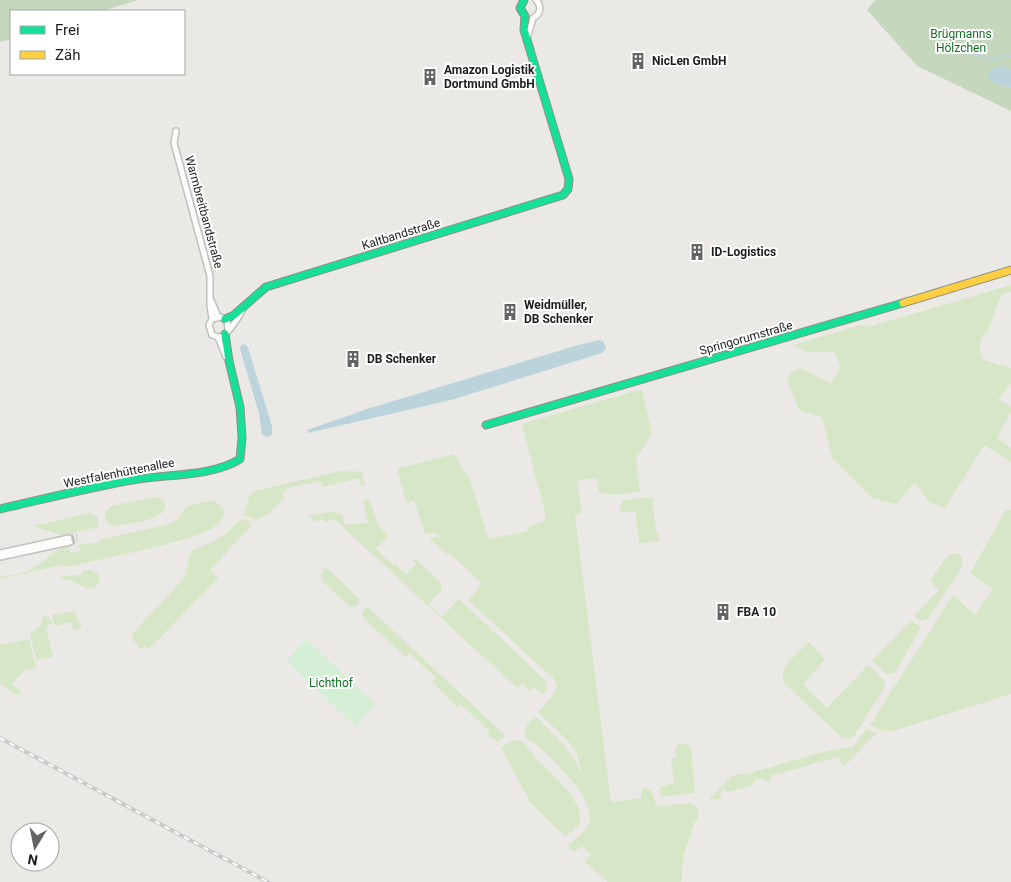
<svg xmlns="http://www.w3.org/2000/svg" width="1011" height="882" viewBox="0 0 1011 882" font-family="Roboto,sans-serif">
<rect width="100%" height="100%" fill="#ebe9e5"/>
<path fill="#d6e6c6" d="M 1011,285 L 1011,291 L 1001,295 L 988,331 C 978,339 978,349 983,360 L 1011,368 L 1011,383 L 998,399 L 1011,407 L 1011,412 L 997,438 L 1011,448 L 1011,462 L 984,445 L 945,508 L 929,502 L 916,483 L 912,485 L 897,504 L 872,498 L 832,458 L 822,417 L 799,410 L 787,379 L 791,372 L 801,368 L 831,384 L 841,366 L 834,352 L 807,352 L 793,345 L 861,325 L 872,326 Z
M 639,390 L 642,391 L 652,434 L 638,455 L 636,461 L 640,491 L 616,495 L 599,492 L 597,478 L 577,481 L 582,513 L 575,515 L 611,802 L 641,798 L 642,788 L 644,788 L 651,791 L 656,804 L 660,806 L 691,803 L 699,809 L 697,821 L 695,821 L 684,854 L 681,882 L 608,882 L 585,862 L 591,854 L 582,846 L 574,852 L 568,846 C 575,839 586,832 589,823 C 598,800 550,757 534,742 C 518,737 526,725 535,716 L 564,745 L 575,761 L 582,775 L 577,753 L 568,741 L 538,712 L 555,693 L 557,685 L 554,679 L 468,600 L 482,584 L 450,553 L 447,554 L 429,538 L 441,537 L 437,533 L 425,533 L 414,501 L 406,502 L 397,469 L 454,454 L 471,482 L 488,539 L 528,531 L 528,527 L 543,522 L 546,517 L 522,424 Z
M 361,470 L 365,485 L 361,485 L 359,478 L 323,487 L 321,481 L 288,488 L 282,494 L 285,497 L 268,514 L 256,520 L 244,515 L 249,497 L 255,491 L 341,471 L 356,472 Z
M 156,497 C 160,498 163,500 165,504 C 170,520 126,524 115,526 L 110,525 L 105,519 L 106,511 L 111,506 Z
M 652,497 L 656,531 L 660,541 L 639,543 L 635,511 L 621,513 L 620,506 L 624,500 Z
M 368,499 L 370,500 L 377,523 L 388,536 L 376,549 L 393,565 L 395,564 L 406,574 L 416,564 L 413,560 L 417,560 L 442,584 L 441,591 L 429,604 L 442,617 L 459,599 L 545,680 L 547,688 L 544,695 L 533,687 L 530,691 L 523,683 L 517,688 L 334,519 L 326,522 L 322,519 L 317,522 L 308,516 L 336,511 L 337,514 L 342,514 L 345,525 L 368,523 L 363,500 Z
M 213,500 L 223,508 C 226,519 216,527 207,531 C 193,538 177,541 163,545 C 132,553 100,559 69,567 L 62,565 L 0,579 L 0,577 C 10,575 23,574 32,569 C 46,561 53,549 69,545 L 71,553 L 80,551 L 79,544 L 97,543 L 100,540 L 169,524 L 176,521 L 187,506 Z
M 1006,510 L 1011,510 L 1011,694 L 893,731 L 883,731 L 870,725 L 953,595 L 975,615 L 993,589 L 970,573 Z
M 90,513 L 98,518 L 98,527 L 65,535 L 61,535 L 33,526 Z
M 243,519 L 249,521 L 251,526 L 210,570 L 218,578 L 149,649 L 145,646 L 141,650 L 132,638 L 132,634 L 185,577 L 190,555 L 193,550 L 215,541 L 229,531 L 236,523 Z
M 953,553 L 959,554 L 962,557 L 962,567 L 928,619 L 920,621 L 914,616 L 939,590 L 930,581 L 944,560 Z
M 324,569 L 328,569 L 358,598 L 359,602 L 357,606 L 350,607 L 323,582 L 321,575 Z
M 89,570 C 101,572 103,582 93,589 C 81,589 74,578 61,579 L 60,576 L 80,575 L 83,571 Z
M 365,607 L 368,607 L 506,736 L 497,741 L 487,735 L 490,732 L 461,704 L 457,707 L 432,682 L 436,678 L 410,653 L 406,657 L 366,621 L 362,615 Z
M 75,611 L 77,618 L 82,625 L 78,629 L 73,630 L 71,622 L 55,626 L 52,615 Z
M 44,614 L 52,621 L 53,623 L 48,624 L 49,627 L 46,628 L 53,657 L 36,660 L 30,634 L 40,626 Z
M 911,620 L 920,627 L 918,634 L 895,672 L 887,674 L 872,661 Z
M 29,639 L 36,668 L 24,670 L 12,684 L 22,692 L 18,695 L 0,684 L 0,645 Z
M 809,642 L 825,659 L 803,685 L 827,708 L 868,665 L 884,680 L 885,687 L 854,736 L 848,739 L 842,738 L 784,683 C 777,667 799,653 809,642 Z
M 867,729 L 878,734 C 863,742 857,758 842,767 L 839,757 L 770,776 L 771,780 L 768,782 L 761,779 L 755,780 L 751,786 L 727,792 L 725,788 L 723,789 L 722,793 L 719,794 L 722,798 L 709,800 L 731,776 L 750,773 L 830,750 L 853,747 Z
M 513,740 L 523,742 L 528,748 C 539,767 586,797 580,823 L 566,837 L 531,803 L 501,748 Z
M 680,743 L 689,745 L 691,749 L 695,790 L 693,793 L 662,797 L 659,792 L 661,787 L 674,783 L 671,759 L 676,758 L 675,748 Z"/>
<path fill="#c5d7bd" d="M 0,0 L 138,0 L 102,11 L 11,11 L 11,39 L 0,42 Z
M 875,0 L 1011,0 L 1011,70 L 1007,70 L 1002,86 L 1011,87 L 1011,111 L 917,66 L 867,10 Z"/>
<path fill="#d5efd6" d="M 306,639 L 375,704 L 355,726 L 287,661 Z"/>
<path fill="#bbd3db" d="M 1005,66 L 1007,70 L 1011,70 L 1011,87 L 1002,86 L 989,80 C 986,69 996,67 1005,66 Z
M 599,340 L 603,341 L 606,348 L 602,353 L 451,400 L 308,433 L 307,430 L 367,409 L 575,346 Z
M 245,344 L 248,348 L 272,426 L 272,435 L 267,437 L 262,435 L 259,413 L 240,349 L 241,345 Z"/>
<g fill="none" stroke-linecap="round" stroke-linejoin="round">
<path stroke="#bbd3db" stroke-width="2" d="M 954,52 L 978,54 L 986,58 L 999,58 L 1005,55 L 1011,56"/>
<path stroke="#c2c0bd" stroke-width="5" stroke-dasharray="5 2.5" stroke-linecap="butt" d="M 69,538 L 77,536
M 70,542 L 78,541"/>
<g stroke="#c1c0be" stroke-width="8">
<path id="street" d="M 527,39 L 533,18 C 541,14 542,6 536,0
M 176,131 L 174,143 L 210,276 L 210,305 L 212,319
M 211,300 L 218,317
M 228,329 L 227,321 L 221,317 L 212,319 L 209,325 L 212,335 C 216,336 217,337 221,337 C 227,335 242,314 243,307
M 218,337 L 226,357
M 0,553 L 69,538
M 0,557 L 70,542"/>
</g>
<g stroke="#90927f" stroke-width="9">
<path id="fast" d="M 225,319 L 234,315 L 266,287 L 563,195 L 568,189 L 569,179 L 524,30 L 525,16 L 520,8 L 524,0
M 486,425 L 903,303
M 0,509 C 44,499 87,488 132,480 C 165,474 212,477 240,459 L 242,438 L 240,407 L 229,361 L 225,334"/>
</g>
<g stroke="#90927f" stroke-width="9">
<path id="slow" d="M 903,303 L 1011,270"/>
</g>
<use href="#street" stroke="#fcfcfb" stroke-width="5"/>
<use href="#fast" stroke="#16e098" stroke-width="7"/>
<use href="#slow" stroke="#ffcf43" stroke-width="7"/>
<g stroke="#cacac9" stroke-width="4">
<path id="rail" d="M 0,738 L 268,882"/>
</g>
<use href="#rail" stroke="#fff" stroke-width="2" stroke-dasharray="5.5" stroke-linecap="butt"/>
</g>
<defs>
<g id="building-bare" transform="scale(1.35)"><path d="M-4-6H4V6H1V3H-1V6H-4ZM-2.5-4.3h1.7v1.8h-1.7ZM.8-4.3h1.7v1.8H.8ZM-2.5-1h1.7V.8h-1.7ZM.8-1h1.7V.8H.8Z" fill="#656463" stroke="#fff" stroke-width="2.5" paint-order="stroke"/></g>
</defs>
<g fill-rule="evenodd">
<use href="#building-bare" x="638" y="61"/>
<use href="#building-bare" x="430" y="77"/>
<use href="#building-bare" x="697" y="252"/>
<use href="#building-bare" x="510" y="312"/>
<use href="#building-bare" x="353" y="359"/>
<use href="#building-bare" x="723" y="612"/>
</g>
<g text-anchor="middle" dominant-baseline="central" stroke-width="4" stroke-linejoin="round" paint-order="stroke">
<g font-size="12" fill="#157023" stroke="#fff">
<text x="961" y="34">Brügmanns<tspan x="961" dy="14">Hölzchen</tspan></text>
<text x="331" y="683">Lichthof</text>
</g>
<g font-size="12" font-weight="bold" fill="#1d1d1d" stroke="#fff" text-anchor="start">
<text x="652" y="61">NicLen GmbH</text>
<text x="444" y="70">Amazon Logistik<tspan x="444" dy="14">Dortmund GmbH</tspan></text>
<text x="711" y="252">ID-Logistics</text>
<text x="524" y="305">Weidmüller,<tspan x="524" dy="14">DB Schenker</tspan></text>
<text x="367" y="359">DB Schenker</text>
<text x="737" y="612">FBA 10</text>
</g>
<g font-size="12" fill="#1d1d1d" stroke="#fff">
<text transform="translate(204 212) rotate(75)">Warmbreitbandstraße</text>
<text transform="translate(401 234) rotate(-17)">Kaltbandstraße</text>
<text transform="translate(746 338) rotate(-16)">Springorumstraße</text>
<text transform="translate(119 473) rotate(-11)">Westfalenhüttenallee</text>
</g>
</g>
<rect x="10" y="10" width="175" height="65" fill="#ffffff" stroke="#a5a5a5"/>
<rect x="20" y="26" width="25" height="8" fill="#16e098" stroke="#a5a5a5"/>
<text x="55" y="35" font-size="15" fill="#1d1d1d">Frei</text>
<rect x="20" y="51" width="25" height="8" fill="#ffcf43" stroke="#a5a5a5"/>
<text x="55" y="60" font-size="15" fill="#1d1d1d">Zäh</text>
<g transform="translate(35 847) rotate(190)"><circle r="24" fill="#ffffff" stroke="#a5a5a5"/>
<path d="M0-4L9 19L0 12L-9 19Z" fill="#656463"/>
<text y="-8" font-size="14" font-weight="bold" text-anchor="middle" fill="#1d1d1d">N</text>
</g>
</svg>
